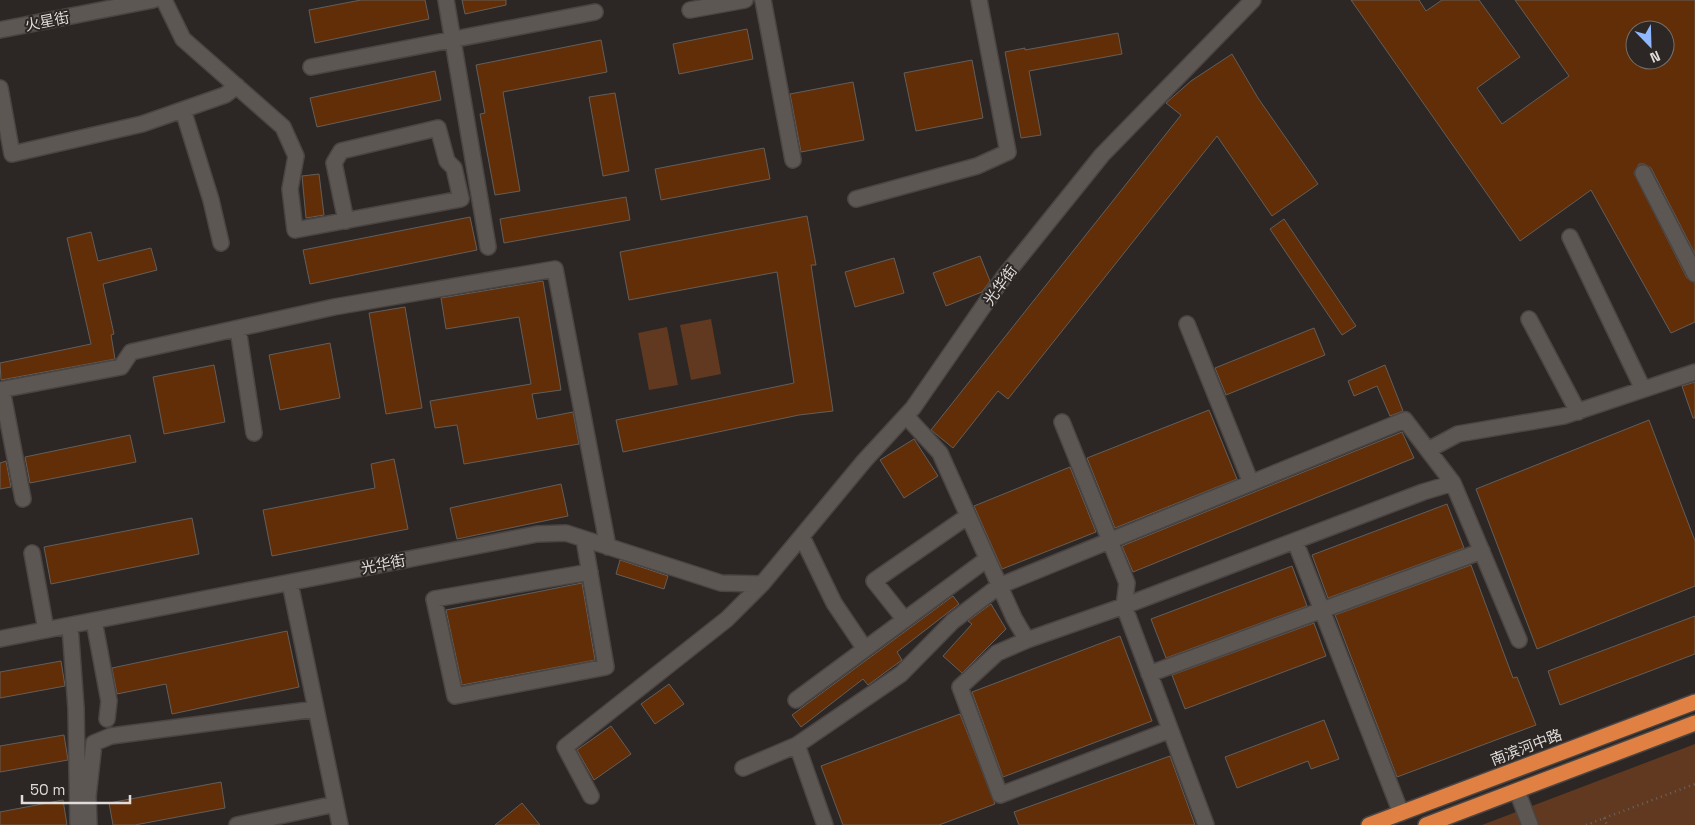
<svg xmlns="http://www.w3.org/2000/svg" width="1695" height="825" viewBox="0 0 1695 825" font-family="'Space Grotesk','Noto Sans SC',sans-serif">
<rect width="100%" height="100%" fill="#2c2724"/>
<path fill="#603920" d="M 711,319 L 721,374 L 691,380 L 680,325 Z
M 667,327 L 678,385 L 649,390 L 638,333 Z
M 1695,744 L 1695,825 L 1482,825 Z"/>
<path fill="#622e07" stroke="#635e5a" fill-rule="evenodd" d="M 361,0 L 425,0 L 429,19 L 315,43 L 309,10 Z
M 462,0 L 506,0 L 506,5 L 465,14 Z
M 1351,0 L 1419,0 L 1426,11 L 1442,0 L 1479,0 L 1520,57 L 1477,88 L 1502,124 L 1569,76 L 1515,0 L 1695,0 L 1695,254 L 1651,168 L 1644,164 L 1639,164 L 1634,173 L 1687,278 L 1695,283 L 1695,322 L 1671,333 L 1591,190 L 1520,241 ZM 1635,30 L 1665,30 L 1665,60 L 1635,60 Z
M 747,29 L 753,59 L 679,74 L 673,44 Z
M 1118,33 L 1122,54 L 1029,71 L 1041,135 L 1021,138 L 1005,52 L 1025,48 L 1025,50 Z
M 601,40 L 607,72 L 503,92 L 520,191 L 495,195 L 480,114 L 485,113 L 476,65 Z
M 1232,54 L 1258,98 L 1318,184 L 1272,216 L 1217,136 L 1008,399 L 998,391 L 953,448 L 931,430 L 1181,115 L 1166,103 L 1191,81 Z
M 972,60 L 983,118 L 916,131 L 904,73 Z
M 435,71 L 441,100 L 317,127 L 310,98 Z
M 853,82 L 864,140 L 801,152 L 790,94 Z
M 615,93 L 629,171 L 603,176 L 589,97 Z
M 764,148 L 770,179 L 661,200 L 655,169 Z
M 319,174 L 324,215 L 306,218 L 302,176 Z
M 626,197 L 630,220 L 504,243 L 500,219 Z
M 807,216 L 816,265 L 811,265 L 833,411 L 799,415 L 623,452 L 616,420 L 794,383 L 777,272 L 629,300 L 620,252 Z
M 470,217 L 477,250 L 310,284 L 303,250 Z
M 1284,219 L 1356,326 L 1342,335 L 1270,229 Z
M 91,232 L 98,261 L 151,248 L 157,270 L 103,284 L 114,334 L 111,335 L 115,359 L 1,380 L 0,363 L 91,344 L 67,238 Z
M 980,256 L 990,281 L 982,292 L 946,306 L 933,273 Z
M 894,258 L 904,293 L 855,307 L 845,272 Z
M 543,281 L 561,390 L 532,394 L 537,419 L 573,412 L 579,444 L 464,464 L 457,425 L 435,428 L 430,401 L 531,384 L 519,317 L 446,329 L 441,298 Z
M 405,307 L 422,408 L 386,414 L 369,313 Z
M 1314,328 L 1325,355 L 1226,395 L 1215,368 Z
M 330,343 L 340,398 L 280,410 L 269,355 Z
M 214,365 L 225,422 L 164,434 L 153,377 Z
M 1385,365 L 1403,411 L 1390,416 L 1377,386 L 1354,396 L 1348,381 Z
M 1695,382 L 1695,418 L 1693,418 L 1682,386 Z
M 1209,410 L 1237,479 L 1115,528 L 1087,458 Z
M 1649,420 L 1695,541 L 1695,586 L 1537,649 L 1476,489 Z
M 1402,432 L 1414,458 L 1133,572 L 1122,546 Z
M 130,435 L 136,462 L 30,483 L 25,457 Z
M 914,439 L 938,476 L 904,498 L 880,460 Z
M 394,459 L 408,529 L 272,556 L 263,510 L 375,488 L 371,464 Z
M 6,461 L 11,487 L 0,489 L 0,463 Z
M 1070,467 L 1096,532 L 1002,569 L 974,506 Z
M 561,484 L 568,516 L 457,539 L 450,508 Z
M 1447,504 L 1464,548 L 1328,598 L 1312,555 Z
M 192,518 L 199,554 L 51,584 L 44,547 Z
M 620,560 L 668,576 L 664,589 L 616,574 Z
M 1471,565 L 1513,678 L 1517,677 L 1536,725 L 1397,777 L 1335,615 Z
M 1292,566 L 1307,606 L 1166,658 L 1151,619 Z
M 582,583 L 595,660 L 462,685 L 446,610 Z
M 953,596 L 959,604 L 897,652 L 902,660 L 868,685 L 863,679 L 801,727 L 792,715 Z
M 991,604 L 1006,629 L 962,673 L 943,656 L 972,624 L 968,621 Z
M 1695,616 L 1695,654 L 1560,705 L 1548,671 Z
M 1314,623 L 1326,656 L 1185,709 L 1172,675 Z
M 287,631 L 299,687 L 172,714 L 166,684 L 117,694 L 112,668 Z
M 1120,636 L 1152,721 L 1003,777 L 972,692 Z
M 61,661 L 65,686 L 0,698 L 0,672 Z
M 669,684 L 684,704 L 655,724 L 641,704 Z
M 960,714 L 995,804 L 939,825 L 843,825 L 821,766 Z
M 1324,720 L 1339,759 L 1311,769 L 1308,761 L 1237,788 L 1225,757 Z
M 611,726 L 631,754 L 594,780 L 577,750 Z
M 64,735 L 68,760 L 0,772 L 0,746 Z
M 1170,756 L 1195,825 L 1019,825 L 1014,812 Z
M 221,782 L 225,808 L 135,825 L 113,825 L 109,803 Z
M 63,800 L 67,825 L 0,825 L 0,812 Z
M 522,803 L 540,825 L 495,825 Z"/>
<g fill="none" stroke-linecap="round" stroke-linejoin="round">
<g stroke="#4a4543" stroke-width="18">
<path id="minor" d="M 164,0 L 183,39 L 283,127 L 296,156 L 290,189 L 295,230 L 461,199 L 454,168 L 447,161 L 438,128 L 341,151 L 334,163 L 346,221
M 446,0 L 488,247
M 763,0 L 793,160
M 690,10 L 745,0
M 0,30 L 153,0
M 311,67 L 595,12
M 0,88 L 12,154 L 142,124 L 225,95 L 237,86
M 183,110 L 211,200 L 221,243
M 1643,173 L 1695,274
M 856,199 L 977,166 L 1008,152 L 979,0
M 1570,237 L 1643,389
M 1529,319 L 1578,412
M 1187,324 L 1251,483
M 238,329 L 254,433
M 0,390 L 121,367 L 131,352 L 334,307 L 555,269 L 608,547
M 2,390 L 23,499
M 906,416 L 940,453 L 1014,618 L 1027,640
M 1062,422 L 1127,583 L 1124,606 L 1206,825
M 1428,450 L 1458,434 L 1564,416 L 1695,372
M 802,537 L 834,603 L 865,649
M 584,539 L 606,667 L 455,696 L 434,599 L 590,572
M 1295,541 L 1401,813
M 32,553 L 46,630
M 290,583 L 340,825
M 905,620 L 874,581 L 968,516
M 94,621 L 109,701 L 107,719
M 70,626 L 76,708 L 78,825
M 0,639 L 537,534 L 566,533 L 721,583 L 762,584
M 1149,674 L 1482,551
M 796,700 L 987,559
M 1170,730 L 1000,795 L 960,687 L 997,653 L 1027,640 L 1124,606 L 1423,492 L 1453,483 L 1519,640
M 743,768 L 797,745
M 1517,791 L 1530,825
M 591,796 L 565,747 L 727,619 L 762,584 L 865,460 L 913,408 L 1003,278 L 1102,155 L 1253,0
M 89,825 L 88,796 L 94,743 L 111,736 L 316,709
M 237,825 L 335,804
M 825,825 L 797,745 L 901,674 L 953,621 L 999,586 L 1405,420 L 1453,483"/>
</g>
<g stroke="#4a4543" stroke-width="18">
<path id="highway" d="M 1369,825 L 1695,702
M 1426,825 L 1695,723"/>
</g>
<path stroke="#696562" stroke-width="2.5" stroke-dasharray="1 4" stroke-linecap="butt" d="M 1604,818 L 1607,825
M 1586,825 L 1695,784"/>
<use href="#minor" stroke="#5d5754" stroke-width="15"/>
<use href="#highway" stroke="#e08143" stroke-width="15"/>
</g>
<g text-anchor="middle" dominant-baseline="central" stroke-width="4" stroke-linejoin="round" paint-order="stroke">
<g font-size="15" fill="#dfdcda" stroke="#2c2724">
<text transform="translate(47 21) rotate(-11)">火星街</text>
<text transform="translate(1000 285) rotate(-54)">光华街</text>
<text transform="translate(383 564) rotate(-11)">光华街</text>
<text transform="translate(1526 747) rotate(-21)">南滨河中路</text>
</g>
</g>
<g transform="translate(1650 45) rotate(157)"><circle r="24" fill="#2c2724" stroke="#746f6d"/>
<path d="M0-4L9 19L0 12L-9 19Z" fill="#91b8fd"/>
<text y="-8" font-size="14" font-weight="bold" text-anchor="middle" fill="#dfdcda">N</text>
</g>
<path d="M22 795v8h108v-8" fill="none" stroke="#dfdcda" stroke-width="2.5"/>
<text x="30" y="795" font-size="15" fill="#dfdcda" stroke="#2c2724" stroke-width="4" paint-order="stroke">50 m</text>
</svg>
